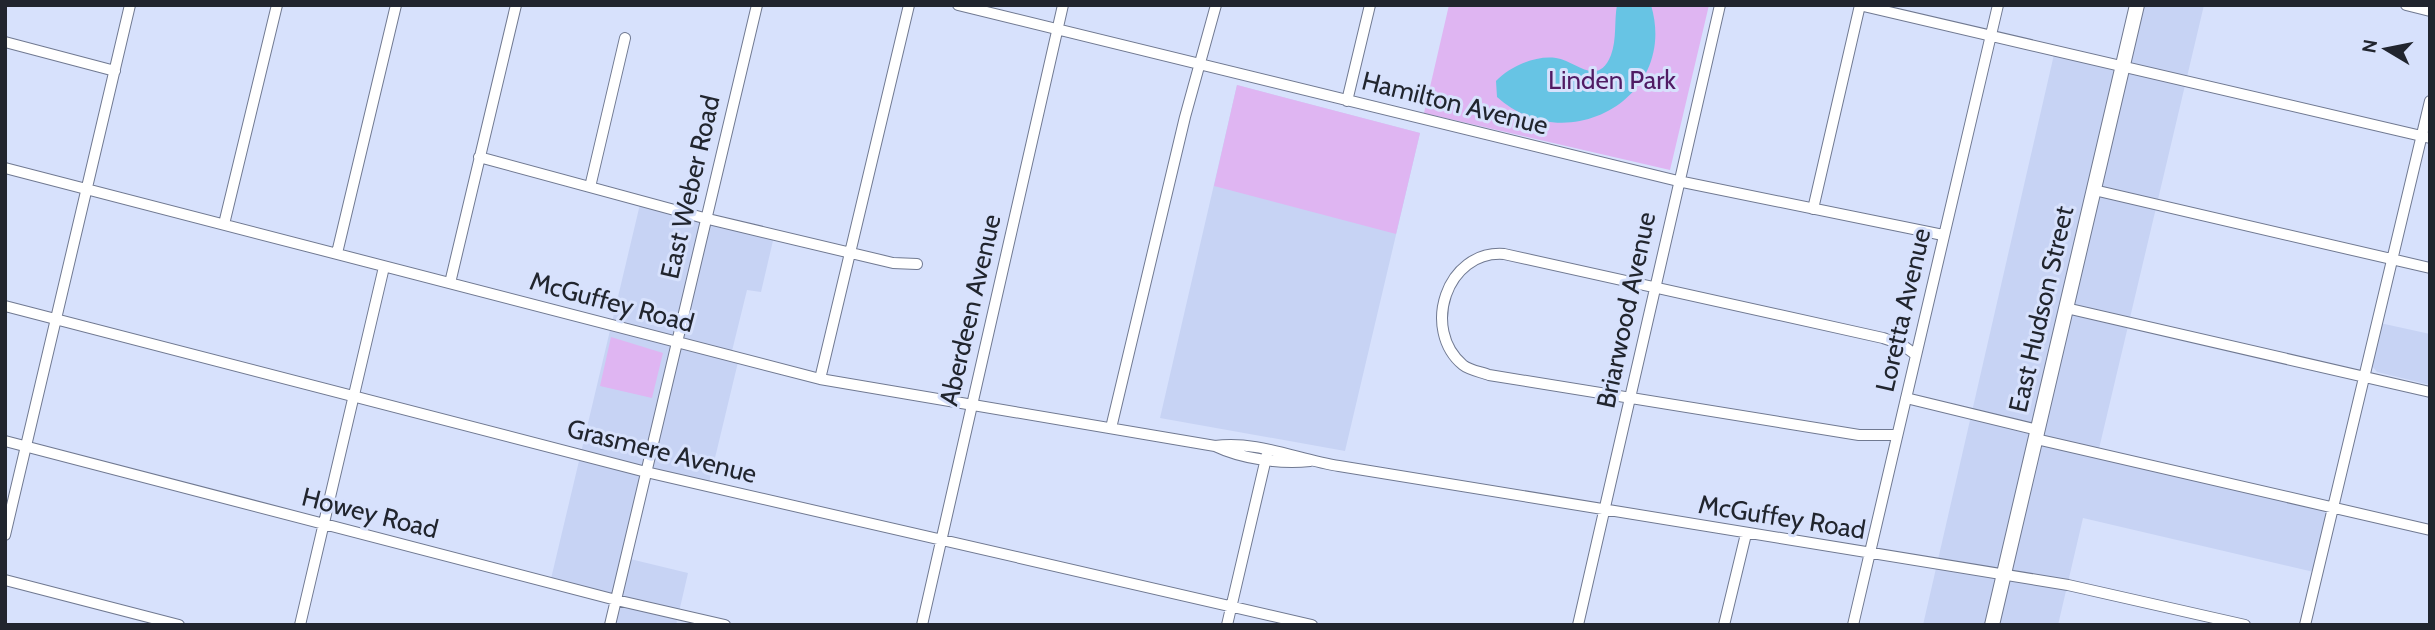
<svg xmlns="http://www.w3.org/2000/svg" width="2435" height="630" viewBox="0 0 2435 630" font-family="Cabin,sans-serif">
<rect width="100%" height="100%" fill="#d7e1fc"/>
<path fill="#c7d3f4" d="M 2137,5 L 2204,5 L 2098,453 L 2334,508 L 2318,573 L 2083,518 L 2058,625 L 1923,625 L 2055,50 L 2123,68 Z
M 1237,85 L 1420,133 L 1345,451 L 1160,418 Z
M 641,200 L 775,232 L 761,292 L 747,290 L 731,355 L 739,358 L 708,487 L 647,473 L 626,558 L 688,573 L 676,625 L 611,625 L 617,599 L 550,583 Z
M 2380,323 L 2430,334 L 2430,385 L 2377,372 L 2371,365 Z"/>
<path fill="#dfb5f2" d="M 1449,5 L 1709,5 L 1670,170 L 1424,113 Z
M 1237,85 L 1420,133 L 1396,234 L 1214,186 Z
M 611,337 L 663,353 L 652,398 L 600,386 Z"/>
<path fill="#67c4e4" d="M 1617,5 L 1651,5 C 1679,99 1566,160 1497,97 L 1496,81 C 1509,67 1535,55 1556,58 C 1576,61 1598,88 1611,55 C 1617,39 1614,21 1617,5 Z"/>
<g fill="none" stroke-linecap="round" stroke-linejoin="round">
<g stroke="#707991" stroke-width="12">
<path id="minor" d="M 958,5 L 1678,181 L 1943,235
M 1859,5 L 2430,138
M 2406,5 L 2430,11
M 5,42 L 115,71
M 1347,101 L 1370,5
M 479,157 L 704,218 L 893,263 L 917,264
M 5,168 L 820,379 L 1215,446 C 1242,459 1280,464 1310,461
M 590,187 L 625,38
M 2094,190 L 2430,268
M 1813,209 L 1860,5
M 224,224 L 277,5
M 337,253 L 396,5
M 450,283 L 516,5
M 5,306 L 646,472 L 1312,625
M 2066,308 L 2430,392
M 820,379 L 909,5
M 1906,398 L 2038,430
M 1111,428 L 1185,117 L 1216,5
M 1897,435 L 1859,435 L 1489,375 C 1481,372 1469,370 1463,365 C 1421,330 1446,250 1504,254 L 1883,338 L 1901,344 L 1916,355
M 2036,439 L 2430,530
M 5,441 L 616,600 L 725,625
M 1215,446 C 1256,440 1299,460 1339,466 L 2068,585 L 2245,625
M 5,535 L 130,5
M 5,580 L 179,625
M 300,625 L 384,267
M 610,625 L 757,5
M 922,625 L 1063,5
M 1227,625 L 1267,454
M 1578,625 L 1720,5
M 1724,625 L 1746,534
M 1853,625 L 1998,5
M 2305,625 L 2430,101"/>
</g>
<g stroke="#707991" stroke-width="16">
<path id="major" d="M 1992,625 L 2137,5"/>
</g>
<use href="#minor" stroke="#fff" stroke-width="10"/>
<use href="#major" stroke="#fff" stroke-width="14"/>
</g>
<g text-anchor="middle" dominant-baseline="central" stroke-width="6" stroke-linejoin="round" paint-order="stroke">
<g font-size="26" fill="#501b64" stroke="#d7e1fc">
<text x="1612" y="80">Linden Park</text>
</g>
<g font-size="26" fill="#21252e" stroke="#d7e1fc">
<text transform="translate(1455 103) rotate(14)">Hamilton Avenue</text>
<text transform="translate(690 187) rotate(-77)">East Weber Road</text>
<text transform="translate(612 302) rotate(15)">McGuffey Road</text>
<text transform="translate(2041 309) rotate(-77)">East Hudson Street</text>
<text transform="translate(970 310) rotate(-77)">Aberdeen Avenue</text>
<text transform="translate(1626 310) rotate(-78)">Briarwood Avenue</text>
<text transform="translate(1903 310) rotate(-77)">Loretta Avenue</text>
<text transform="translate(662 451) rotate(14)">Grasmere Avenue</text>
<text transform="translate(370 513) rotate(14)">Howey Road</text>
<text transform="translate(1782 517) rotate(9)">McGuffey Road</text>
</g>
</g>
<rect width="2435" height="630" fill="none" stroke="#21252e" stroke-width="14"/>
<g transform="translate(2386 49) rotate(280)" stroke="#d7e1fc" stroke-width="5" paint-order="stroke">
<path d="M0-5L12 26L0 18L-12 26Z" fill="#21252e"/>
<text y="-10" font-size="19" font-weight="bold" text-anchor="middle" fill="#21252e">N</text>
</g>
</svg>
